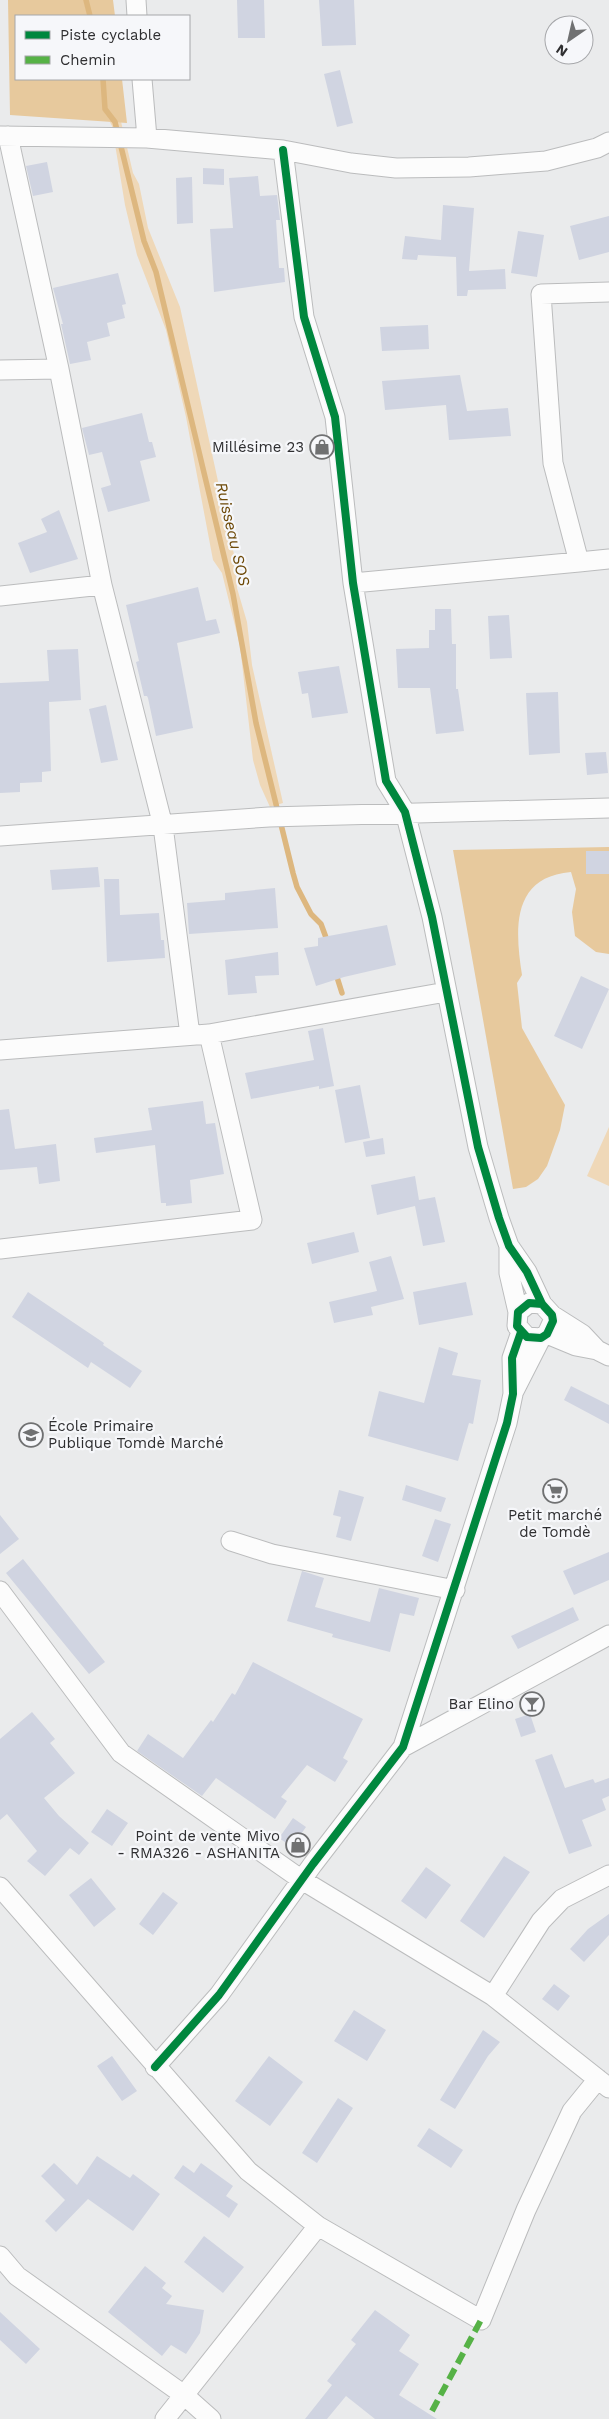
<svg xmlns="http://www.w3.org/2000/svg" width="609" height="2419" viewBox="0 0 609 2419" font-family="'Work Sans',sans-serif">
<rect width="100%" height="100%" fill="#eaebec"/>
<path fill="#efd8b8" d="M 99,101 L 119,113 L 133,173 L 139,184 L 148,228 L 180,307 L 235,559 L 237,588 L 247,622 L 252,665 L 283,803 L 270,807 L 260,785 L 253,760 L 240,646 L 222,573 L 213,560 L 186,417 L 166,330 L 137,255 L 125,205 L 112,126 Z
M 609,1127 L 609,1186 L 587,1176 Z"/>
<path fill="#e7c99d" d="M 8,0 L 113,0 L 115,16 L 16,16 L 16,79 L 122,79 L 127,123 L 10,115 Z
M 609,847 L 609,954 L 596,952 L 575,936 L 572,912 L 576,889 L 571,872 C 511,877 515,930 522,975 L 517,983 L 522,1028 L 565,1105 L 560,1130 L 547,1166 L 538,1179 L 526,1187 L 513,1189 L 453,850 Z"/>
<g fill="none" stroke-linecap="round" stroke-linejoin="round">
<path stroke="#ddb77f" stroke-width="5.5" d="M 86,0 L 90,16
M 103,79 L 105,109 L 115,122 L 144,241 L 156,272 L 233,594 L 256,723 L 293,873 L 297,887 L 311,914 L 321,924 L 328,943
M 336,974 L 342,993"/>
</g>
<path fill="#d0d4e1" d="M 237,0 L 264,0 L 265,38 L 238,38 Z
M 319,0 L 354,0 L 356,45 L 322,46 Z
M 340,70 L 353,123 L 337,127 L 324,74 Z
M 47,162 L 53,192 L 33,196 L 26,166 Z
M 203,168 L 224,169 L 224,185 L 203,184 Z
M 258,176 L 260,196 L 277,195 L 280,220 L 276,220 L 279,268 L 284,268 L 285,282 L 214,292 L 210,229 L 233,228 L 229,178 Z
M 192,177 L 193,223 L 177,224 L 176,178 Z
M 443,205 L 474,208 L 469,271 L 505,269 L 506,289 L 468,290 L 467,296 L 457,296 L 456,257 L 418,255 L 417,260 L 402,259 L 405,236 L 441,240 Z
M 609,216 L 609,252 L 579,260 L 570,226 Z
M 518,231 L 544,235 L 537,277 L 511,273 Z
M 118,273 L 126,304 L 122,305 L 125,318 L 107,323 L 110,336 L 87,342 L 91,360 L 70,364 L 61,324 L 63,324 L 53,288 Z
M 428,325 L 429,349 L 382,351 L 380,327 Z
M 460,375 L 467,411 L 508,408 L 511,436 L 449,440 L 446,405 L 385,410 L 382,381 Z
M 142,413 L 149,442 L 152,442 L 156,457 L 140,461 L 150,501 L 108,512 L 101,488 L 111,485 L 102,452 L 89,455 L 82,428 Z
M 59,510 L 78,559 L 30,573 L 18,543 L 47,532 L 41,519 Z
M 198,587 L 206,621 L 216,619 L 220,633 L 177,643 L 193,728 L 156,736 L 148,698 L 147,696 L 144,696 L 136,662 L 139,661 L 126,605 Z
M 435,609 L 451,609 L 452,644 L 456,644 L 456,689 L 458,689 L 464,731 L 436,734 L 430,688 L 398,688 L 396,649 L 429,648 L 429,630 L 435,630 Z
M 509,615 L 512,658 L 490,659 L 488,616 Z
M 78,649 L 81,700 L 49,702 L 51,771 L 42,772 L 42,782 L 20,783 L 20,792 L 0,793 L 0,683 L 49,681 L 47,650 Z
M 339,666 L 348,713 L 312,718 L 308,693 L 302,694 L 298,672 Z
M 558,692 L 560,753 L 529,755 L 526,693 Z
M 106,705 L 118,760 L 101,763 L 89,709 Z
M 606,752 L 608,773 L 587,775 L 585,753 Z
M 586,851 L 609,851 L 609,874 L 586,874 Z
M 98,867 L 100,887 L 52,890 L 50,870 Z
M 104,879 L 119,879 L 120,915 L 159,913 L 161,940 L 164,940 L 165,958 L 107,962 Z
M 275,888 L 278,928 L 189,934 L 187,903 L 225,900 L 225,893 Z
M 387,925 L 396,965 L 344,977 L 316,986 L 304,948 L 318,946 L 318,938 Z
M 278,952 L 279,975 L 255,976 L 257,993 L 228,995 L 225,960 Z
M 581,976 L 609,989 L 582,1049 L 554,1036 Z
M 323,1028 L 334,1086 L 319,1089 L 319,1086 L 251,1099 L 245,1073 L 314,1060 L 308,1031 Z
M 360,1085 L 370,1138 L 345,1143 L 335,1090 Z
M 203,1101 L 206,1124 L 215,1123 L 224,1174 L 190,1180 L 192,1203 L 166,1206 L 166,1203 L 161,1203 L 155,1145 L 96,1153 L 94,1138 L 152,1130 L 148,1108 Z
M 9,1109 L 15,1149 L 56,1144 L 60,1181 L 39,1184 L 37,1167 L 0,1170 L 0,1110 Z
M 383,1138 L 385,1154 L 366,1157 L 363,1142 Z
M 415,1176 L 419,1200 L 435,1197 L 445,1242 L 423,1246 L 415,1206 L 377,1215 L 371,1185 Z
M 354,1232 L 359,1252 L 312,1264 L 307,1243 Z
M 391,1256 L 404,1299 L 371,1307 L 373,1315 L 334,1323 L 329,1302 L 377,1291 L 369,1262 Z
M 466,1282 L 473,1315 L 419,1325 L 413,1292 Z
M 28,1292 L 104,1343 L 103,1345 L 142,1371 L 130,1388 L 91,1362 L 88,1368 L 12,1317 Z
M 439,1347 L 458,1353 L 452,1375 L 481,1380 L 473,1424 L 469,1423 L 458,1461 L 368,1436 L 379,1391 L 424,1403 Z
M 571,1386 L 609,1405 L 609,1424 L 564,1400 Z
M 406,1485 L 446,1498 L 441,1512 L 402,1500 Z
M 339,1490 L 364,1497 L 351,1541 L 336,1537 L 341,1517 L 333,1515 Z
M 0,1515 L 19,1539 L 0,1554 Z
M 435,1519 L 451,1524 L 438,1562 L 422,1556 Z
M 609,1552 L 609,1580 L 574,1595 L 563,1571 Z
M 23,1559 L 105,1662 L 89,1674 L 6,1573 Z
M 302,1571 L 324,1578 L 315,1607 L 370,1622 L 379,1588 L 419,1598 L 414,1616 L 400,1613 L 390,1652 L 332,1637 L 333,1634 L 287,1621 Z
M 573,1607 L 579,1620 L 518,1649 L 511,1636 Z
M 253,1662 L 363,1719 L 343,1758 L 348,1761 L 335,1782 L 307,1765 L 281,1797 L 287,1801 L 275,1819 L 216,1778 L 202,1796 L 137,1751 L 148,1734 L 183,1758 L 211,1720 L 213,1722 L 232,1693 L 235,1695 Z
M 32,1712 L 55,1739 L 50,1743 L 75,1773 L 44,1798 L 59,1816 L 89,1843 L 79,1855 L 70,1848 L 45,1876 L 27,1861 L 37,1851 L 7,1814 L 0,1820 L 0,1739 Z
M 530,1714 L 536,1732 L 521,1737 L 515,1719 Z
M 552,1754 L 565,1788 L 593,1779 L 595,1783 L 609,1778 L 609,1796 L 602,1799 L 606,1810 L 582,1820 L 592,1846 L 569,1854 L 535,1760 Z
M 107,1809 L 128,1823 L 112,1846 L 91,1832 Z
M 293,1818 L 306,1827 L 292,1847 L 279,1838 Z
M 504,1856 L 530,1872 L 484,1938 L 460,1921 Z
M 426,1867 L 451,1885 L 426,1919 L 401,1901 Z
M 91,1878 L 116,1909 L 94,1927 L 69,1895 Z
M 163,1892 L 178,1903 L 153,1935 L 139,1924 Z
M 609,1914 L 609,1935 L 584,1962 L 570,1949 L 588,1929 Z
M 554,1984 L 570,1996 L 558,2011 L 542,1999 Z
M 354,2010 L 386,2030 L 367,2061 L 334,2041 Z
M 483,2030 L 500,2042 L 488,2056 L 455,2109 L 440,2100 Z
M 112,2056 L 137,2091 L 122,2101 L 97,2066 Z
M 269,2056 L 303,2082 L 270,2126 L 235,2101 Z
M 338,2098 L 353,2108 L 317,2163 L 302,2153 Z
M 429,2128 L 463,2150 L 451,2168 L 417,2146 Z
M 97,2156 L 130,2178 L 133,2174 L 160,2194 L 133,2231 L 88,2199 L 56,2232 L 45,2221 L 65,2200 L 41,2176 L 54,2163 L 77,2185 Z
M 201,2163 L 233,2186 L 226,2196 L 238,2204 L 229,2218 L 174,2178 L 183,2165 L 194,2173 Z
M 204,2236 L 244,2267 L 223,2293 L 184,2262 Z
M 145,2266 L 166,2283 L 162,2288 L 172,2296 L 166,2304 L 204,2310 L 200,2333 L 186,2354 L 171,2345 L 162,2356 L 108,2312 Z
M 375,2310 L 410,2335 L 399,2351 L 419,2364 L 399,2395 L 437,2419 L 375,2419 L 346,2396 L 327,2419 L 305,2419 L 332,2385 L 327,2381 L 356,2344 L 351,2340 Z
M 0,2312 L 40,2349 L 26,2364 L 0,2340 Z"/>
<g fill="none" stroke-linecap="round" stroke-linejoin="round">
<g stroke="#bbbcbd" stroke-width="21">
<path id="street" d="M 136,0 L 137,16
M 142,79 L 147,138
M 0,136 L 147,138 L 283,150 L 351,163 L 396,168 L 469,167 L 546,161 L 597,148 L 609,142
M 8,136 L 59,369
M 283,150 L 304,317 L 335,417 L 353,583 L 386,781 L 405,812 L 432,917 L 478,1147 L 499,1218 L 509,1246 L 527,1272 L 542,1304 L 552,1315 L 553,1321 L 547,1334 L 541,1338 L 527,1337 L 517,1326 L 518,1312 L 529,1303 L 542,1304
M 609,292 L 541,294 L 553,463 L 579,562 L 609,559
M 0,370 L 59,369 L 102,585 L 163,826 L 190,1035
M 353,583 L 579,562
M 0,596 L 102,585
M 0,836 L 269,817 L 609,808
M 0,1050 L 209,1034 L 446,992
M 509,1246 L 509,1273 L 518,1312
M 0,1249 L 252,1220 L 209,1034
M 552,1315 L 582,1334 L 597,1350
M 547,1334 L 576,1346 L 597,1350 L 609,1356
M 513,1393 L 541,1338
M 231,1541 L 272,1554 L 455,1590
M 0,1591 L 121,1753 L 302,1880 L 493,1996 L 609,2088
M 403,1747 L 609,1635
M 0,1887 L 248,2171 L 318,2226 L 165,2419
M 493,1996 L 541,1921 L 562,1899 L 609,1875
M 155,2067 L 219,1995 L 313,1864 L 403,1747 L 507,1423 L 513,1394 L 512,1358 L 521,1332
M 318,2226 L 481,2320 L 526,2210 L 572,2111 L 598,2079
M 0,2256 L 17,2276 L 184,2395 L 211,2419"/>
</g>
<use href="#street" stroke="#fcfcfc" stroke-width="19"/>
<path stroke="#56b246" stroke-width="6" stroke-dasharray="12 6" stroke-linecap="butt" d="M 432,2411 L 481,2320"/>
<g stroke="#f6f7fa" stroke-width="11">
<path id="cycleway" d="M 283,150 L 304,317 L 335,417 L 353,583 L 386,781 L 405,812 L 432,917 L 478,1147 L 499,1218 L 509,1246 L 527,1272 L 542,1304 L 552,1315 L 553,1321 L 547,1334 L 541,1338 L 527,1337 L 517,1326 L 518,1312 L 529,1303 L 542,1304
M 155,2067 L 219,1995 L 313,1864 L 403,1747 L 507,1423 L 513,1394 L 512,1358 L 521,1332"/>
</g>
<use href="#cycleway" stroke="#00873e" stroke-width="8"/>
</g>
<defs>
<g id="shop-ring" transform="scale(1.25)"><circle r="9.5" fill="#f6f7fa" stroke="#707172" stroke-width="1.5"/><path d="M-5-2.5h2.3a2.7 3.5 0 0 1 5.4 0H5L5.5 6h-11ZM-1.5-2.5h3a1.5 2.3 0 0 0-3 0Z" fill="#707172"/></g>
<g id="school-ring" transform="scale(1.25)"><circle r="9.5" fill="#f6f7fa" stroke="#707172" stroke-width="1.5"/><path d="M0-5L7-2L0 1L-7-2ZM-4 1L0 2.5L4 1V4Q0 6-4 4Z" fill="#707172"/></g>
<g id="supermarket-ring" transform="scale(1.25)"><circle r="9.5" fill="#f6f7fa" stroke="#707172" stroke-width="1.5"/><path d="M-6-5.5h2.5l.6 2H6L4.5 2H-2.5L-4.4-4H-6ZM-1.5 3.2a1.3 1.3 0 1 0 .1 0ZM3 3.2a1.3 1.3 0 1 0 .1 0Z" fill="#707172"/></g>
<g id="bar-ring" transform="scale(1.25)"><circle r="9.5" fill="#f6f7fa" stroke="#707172" stroke-width="1.5"/><path d="M-6-5H6L.8 .8V4.5H3.5V6h-7V4.5H-.8V.8Z" fill="#707172"/></g>
</defs>
<g fill-rule="evenodd">
<use href="#shop-ring" x="322" y="447"/>
<use href="#school-ring" x="31" y="1435"/>
<use href="#supermarket-ring" x="555" y="1491"/>
<use href="#bar-ring" x="532" y="1704"/>
<use href="#shop-ring" x="298" y="1845"/>
</g>
<g text-anchor="middle" dominant-baseline="central" stroke-width="4.5" stroke-linejoin="round" paint-order="stroke">
<g font-size="15" fill="#2f2f31" stroke="#f6f7fa" text-anchor="end">
<text x="304" y="447">Millésime 23</text>
<text x="48" y="1426" text-anchor="start">École Primaire<tspan x="48" dy="17">Publique Tomdè Marché</tspan></text>
<text x="555" y="1515" text-anchor="middle">Petit marché<tspan x="555" dy="17">de Tomdè</tspan></text>
<text x="514" y="1704">Bar Elino</text>
<text x="280" y="1836">Point de vente Mivo<tspan x="280" dy="17">- RMA326 - ASHANITA</tspan></text>
</g>
<g font-size="16" font-style="italic" fill="#6e4a09" stroke="#f6f7fa">
<text transform="translate(233 534) rotate(77)">Ruisseau SOS</text>
</g>
</g>
<rect x="15" y="15" width="175" height="65" fill="#f6f7fa" stroke="#a6a7aa"/>
<rect x="25" y="31" width="25" height="8" fill="#00873e" stroke="#a6a7aa"/>
<text x="60" y="40" font-size="15" fill="#2f2f31">Piste cyclable</text>
<rect x="25" y="56" width="25" height="8" fill="#56b246" stroke="#a6a7aa"/>
<text x="60" y="65" font-size="15" fill="#2f2f31">Chemin</text>
<g transform="translate(569 40) rotate(214)"><circle r="24" fill="#f6f7fa" stroke="#a6a7aa"/>
<path d="M0-4L9 19L0 12L-9 19Z" fill="#707172"/>
<text y="-8" font-size="14" font-weight="bold" text-anchor="middle" fill="#2f2f31">N</text>
</g>
</svg>
